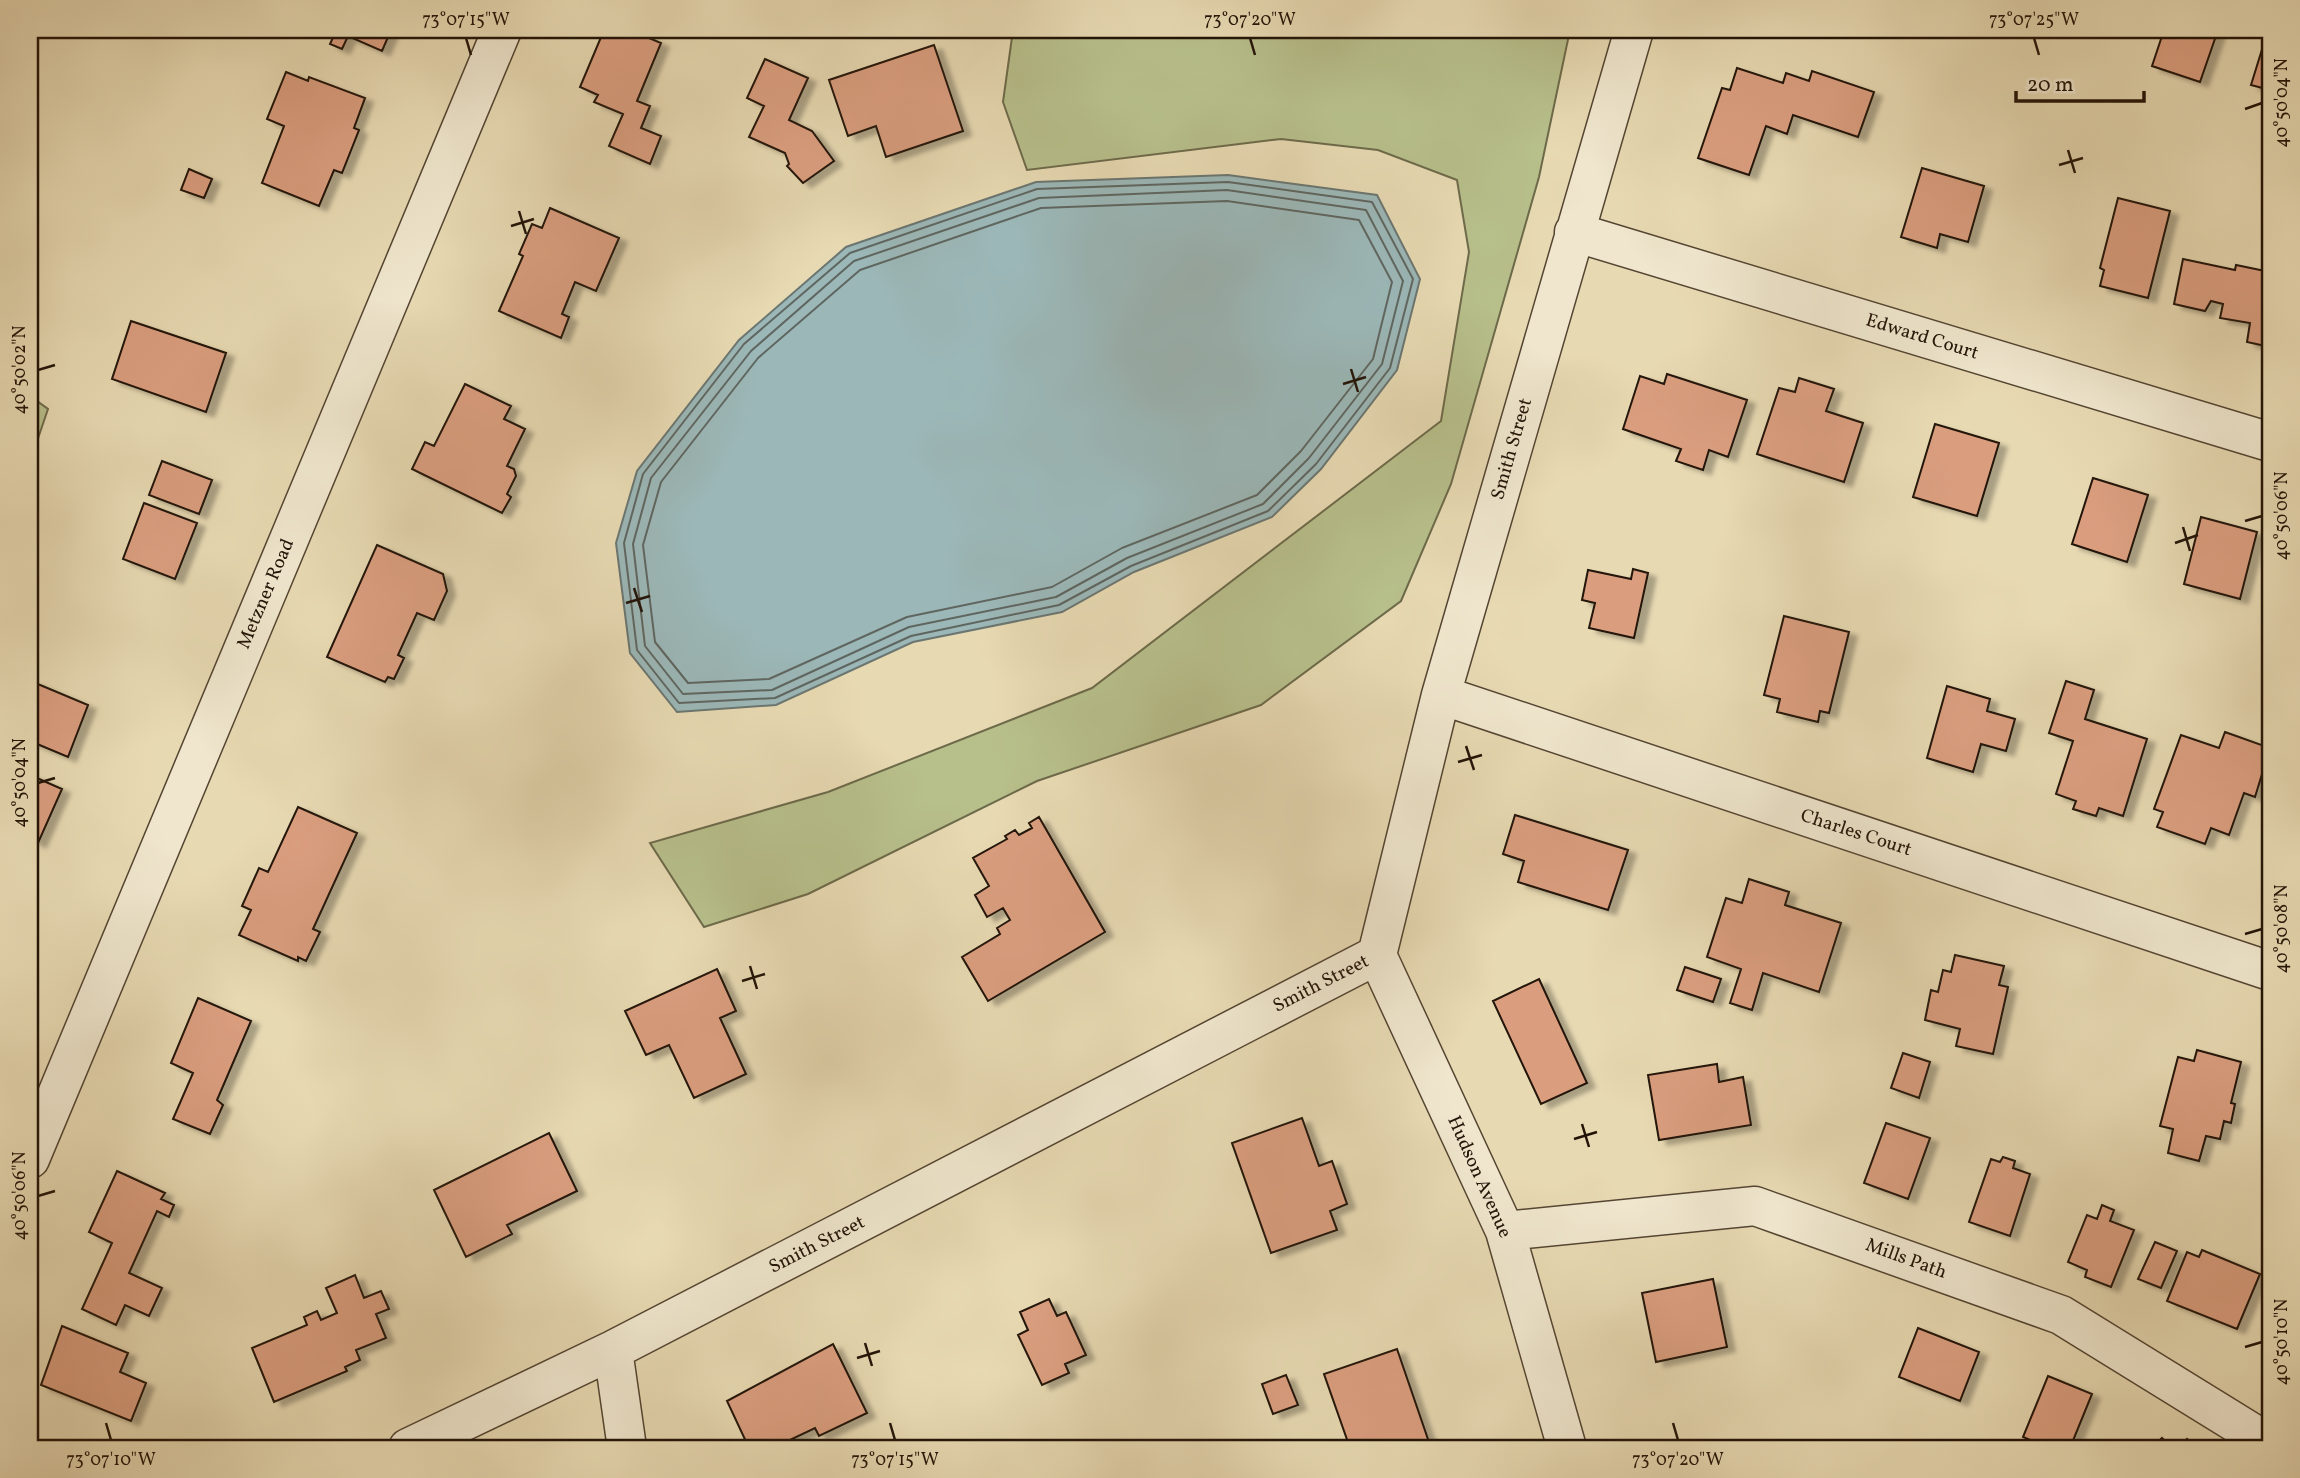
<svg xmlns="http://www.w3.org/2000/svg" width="2300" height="1478" viewBox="0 0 2300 1478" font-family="Vollkorn,serif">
<defs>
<filter id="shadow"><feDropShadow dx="8" dy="4.5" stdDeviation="2" flood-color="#0004"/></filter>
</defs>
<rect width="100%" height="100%" fill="#e7d9b2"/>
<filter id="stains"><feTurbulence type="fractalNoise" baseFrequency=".00286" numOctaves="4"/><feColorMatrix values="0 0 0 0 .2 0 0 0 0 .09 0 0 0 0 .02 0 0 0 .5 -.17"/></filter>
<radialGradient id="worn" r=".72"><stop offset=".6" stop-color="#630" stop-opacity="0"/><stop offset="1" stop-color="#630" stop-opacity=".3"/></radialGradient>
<path fill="#b7bf8b" stroke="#6d6a4a" stroke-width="2" d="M 1013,30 L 1570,30 L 1539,177 L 1451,484 L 1401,601 L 1261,705 L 1037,781 L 808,894 L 704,927 L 650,843 L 828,792 L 1092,688 L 1441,421 L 1469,252 L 1457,180 L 1378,150 L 1281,139 L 1027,170 L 1003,102 Z
M 30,396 L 48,409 L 30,462 Z"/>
<path fill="#9bb7b7" stroke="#6b7671" stroke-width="2" d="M 1228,175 L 1377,195 L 1420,279 L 1397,370 L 1321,469 L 1272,517 L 1134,572 L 1062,612 L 913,642 L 776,705 L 677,712 L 630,653 L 616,543 L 637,471 L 739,340 L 846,247 L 1036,182 Z"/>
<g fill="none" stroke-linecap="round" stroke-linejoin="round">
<path stroke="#5f6660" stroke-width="2" d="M 1228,182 L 1372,202 L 1413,279 L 1390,368 L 1316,464 L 1268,511 L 1131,566 L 1059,605 L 911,636 L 775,698 L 679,703 L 637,650 L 624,543 L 643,474 L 744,344 L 850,253 L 1037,189 Z
M 1227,190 L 1366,210 L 1403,281 L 1382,364 L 1309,458 L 1263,504 L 1127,558 L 1056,597 L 909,627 L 772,690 L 683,694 L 645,646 L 633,544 L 651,478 L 751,351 L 854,261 L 1039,198 Z
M 1227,201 L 1359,220 L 1392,282 L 1373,359 L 1301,451 L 1257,495 L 1122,548 L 1052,587 L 907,617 L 769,679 L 688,683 L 655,642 L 643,545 L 661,482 L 758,358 L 860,270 L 1041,208 Z"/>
</g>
<path fill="#da9e7f" stroke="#231408" stroke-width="2" filter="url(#shadow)" d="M 332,30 L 391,30 L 382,51 L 348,36 L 342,49 L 330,44 L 336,31 Z
M 604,30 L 630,30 L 661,43 L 637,101 L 650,106 L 641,128 L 661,136 L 650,164 L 609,146 L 623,114 L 594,102 L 598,95 L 580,87 Z
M 2164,30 L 2218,30 L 2200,82 L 2152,66 Z
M 2268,30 L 2270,30 L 2270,90 L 2251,85 Z
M 934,45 L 963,131 L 886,157 L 876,126 L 848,136 L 829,80 Z
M 765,59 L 808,78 L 789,120 L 812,131 L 834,161 L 803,183 L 787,166 L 789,164 L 785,153 L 749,137 L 764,106 L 747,98 Z
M 1737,68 L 1783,83 L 1786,73 L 1809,81 L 1812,71 L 1874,92 L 1858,137 L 1793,115 L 1787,134 L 1766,126 L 1749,175 L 1698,158 L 1722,88 L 1730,90 Z
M 286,72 L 308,81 L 309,77 L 365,98 L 354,128 L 359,130 L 342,173 L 334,170 L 319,206 L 262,183 L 284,126 L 267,119 Z
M 1922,168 L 1984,186 L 1968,242 L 1940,234 L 1937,248 L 1901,237 Z
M 189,169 L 212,179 L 204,198 L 181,190 Z
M 2118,198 L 2170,211 L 2148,298 L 2100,286 L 2104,270 L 2100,268 Z
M 550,208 L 619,238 L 596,291 L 575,282 L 562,314 L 569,317 L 561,338 L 499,311 L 523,256 L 519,254 L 532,224 L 542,228 Z
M 2183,259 L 2235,270 L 2236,265 L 2270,272 L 2270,347 L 2247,342 L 2250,323 L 2220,318 L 2223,304 L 2211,301 L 2205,311 L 2174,304 Z
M 131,321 L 226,353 L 206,412 L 112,379 Z
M 1667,374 L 1747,400 L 1728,457 L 1709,450 L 1703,470 L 1676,461 L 1681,449 L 1623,429 L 1640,376 L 1664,384 Z
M 1799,378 L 1834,389 L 1826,411 L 1863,423 L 1844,482 L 1757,454 L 1779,388 L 1795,392 Z
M 465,384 L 511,406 L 504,419 L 525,429 L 507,466 L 514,469 L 516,476 L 507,494 L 511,497 L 502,513 L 412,469 L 425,442 L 434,446 Z
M 1935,424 L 1999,443 L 1977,516 L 1913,497 Z
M 162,461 L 212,480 L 199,514 L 149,495 Z
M 2093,478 L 2148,495 L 2127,562 L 2072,544 Z
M 144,503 L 197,523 L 175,579 L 123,559 Z
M 2201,517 L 2257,532 L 2240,599 L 2184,584 Z
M 377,545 L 443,574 L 447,591 L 434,620 L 417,613 L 398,655 L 404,658 L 394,679 L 388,677 L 385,682 L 327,657 Z
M 1633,569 L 1648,573 L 1634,638 L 1589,628 L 1595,603 L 1582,600 L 1588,570 L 1631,579 Z
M 1784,616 L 1849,632 L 1829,713 L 1820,711 L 1818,722 L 1777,712 L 1780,699 L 1764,695 Z
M 2066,681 L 2094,690 L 2085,719 L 2147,739 L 2123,816 L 2099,808 L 2096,816 L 2073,809 L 2076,801 L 2056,794 L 2073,741 L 2049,733 Z
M 33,682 L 88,705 L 68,757 L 30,741 L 30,690 Z
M 1947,686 L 1990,699 L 1987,711 L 2015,719 L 2006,751 L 1981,744 L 1973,772 L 1927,758 Z
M 2225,732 L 2270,748 L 2255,797 L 2244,793 L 2229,835 L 2211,828 L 2205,844 L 2157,827 L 2163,812 L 2154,809 L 2181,735 L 2219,748 Z
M 30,775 L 62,789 L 38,843 L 30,839 Z
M 298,807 L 357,833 L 313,929 L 320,932 L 306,961 L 298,957 L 298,961 L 239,935 L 251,910 L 242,906 L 259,868 L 268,872 Z
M 1515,815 L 1628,850 L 1608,910 L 1518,882 L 1524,861 L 1503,854 Z
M 1039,817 L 1105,932 L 988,1001 L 962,957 L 1000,934 L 997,928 L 1010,920 L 1003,908 L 987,917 L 975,895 L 989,886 L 973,858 L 1007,839 L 1005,836 L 1015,830 L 1019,835 L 1032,828 L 1029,823 Z
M 1749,879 L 1789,892 L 1785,905 L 1841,923 L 1819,992 L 1763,973 L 1752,1010 L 1730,1003 L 1741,969 L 1707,957 L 1726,898 L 1742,903 Z
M 1955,955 L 2004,966 L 1999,985 L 2008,987 L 1993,1054 L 1956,1046 L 1960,1029 L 1925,1020 L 1931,990 L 1938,992 L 1943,970 L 1951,972 Z
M 1685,967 L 1721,979 L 1713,1002 L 1677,990 Z
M 717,969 L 736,1011 L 720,1018 L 746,1074 L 694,1098 L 669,1045 L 646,1055 L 625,1011 Z
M 1539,979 L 1587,1083 L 1541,1104 L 1493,1001 Z
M 198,998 L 251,1021 L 217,1100 L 223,1105 L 210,1134 L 173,1119 L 193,1073 L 171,1063 Z
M 2197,1050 L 2241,1062 L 2231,1103 L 2235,1104 L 2231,1123 L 2224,1121 L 2220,1139 L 2206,1136 L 2199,1161 L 2168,1153 L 2173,1129 L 2160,1126 L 2178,1057 L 2194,1061 Z
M 1903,1053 L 1930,1062 L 1919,1098 L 1891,1088 Z
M 1717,1064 L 1719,1082 L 1743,1077 L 1751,1125 L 1659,1140 L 1648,1075 Z
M 1302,1118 L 1319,1166 L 1332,1161 L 1347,1204 L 1330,1211 L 1337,1230 L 1271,1253 L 1232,1143 Z
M 1886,1123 L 1930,1138 L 1908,1199 L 1864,1183 Z
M 549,1133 L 577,1191 L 507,1225 L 512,1234 L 466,1257 L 434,1190 Z
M 2003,1157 L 2015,1161 L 2013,1168 L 2030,1174 L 2010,1236 L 1969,1222 L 1991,1159 L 2000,1162 Z
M 117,1171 L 165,1193 L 161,1199 L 174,1205 L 169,1217 L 157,1211 L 129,1273 L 162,1288 L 149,1316 L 125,1305 L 116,1325 L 82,1309 L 112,1243 L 89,1232 Z
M 2102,1205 L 2114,1210 L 2110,1221 L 2134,1230 L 2111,1287 L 2085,1277 L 2087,1270 L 2068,1262 L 2087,1215 L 2097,1219 Z
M 2155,1242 L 2177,1251 L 2161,1288 L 2138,1279 Z
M 2202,1250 L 2260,1274 L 2237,1329 L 2167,1301 L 2187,1252 L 2199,1257 Z
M 355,1275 L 364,1298 L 381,1291 L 389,1309 L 376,1314 L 386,1338 L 356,1350 L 360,1360 L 345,1367 L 347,1371 L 274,1402 L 252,1348 L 307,1325 L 304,1317 L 317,1311 L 321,1320 L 337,1313 L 326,1288 Z
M 1713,1279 L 1727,1347 L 1656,1362 L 1642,1293 Z
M 1049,1299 L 1057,1316 L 1066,1312 L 1086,1355 L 1065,1364 L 1069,1373 L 1042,1385 L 1018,1335 L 1028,1330 L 1020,1312 Z
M 62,1326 L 128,1353 L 120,1372 L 146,1383 L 131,1421 L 41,1385 Z
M 1918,1328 L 1979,1352 L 1960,1401 L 1899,1377 Z
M 833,1344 L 867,1413 L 819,1436 L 815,1428 L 773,1448 L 749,1448 L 727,1401 Z
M 1397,1349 L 1431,1448 L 1350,1448 L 1324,1374 Z
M 1286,1375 L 1298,1405 L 1273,1414 L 1262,1384 Z
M 2048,1376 L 2092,1394 L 2070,1448 L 2050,1448 L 2023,1437 Z
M 2162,1438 L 2173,1448 L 2152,1448 Z
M 31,1439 L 50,1448 L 30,1448 Z
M 2187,1439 L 2197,1448 L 2178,1448 Z"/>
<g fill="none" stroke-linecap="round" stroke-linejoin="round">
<g stroke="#544532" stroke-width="41">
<path id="minor" d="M 1574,232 L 2270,442
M 1441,695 L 2270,971
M 1377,955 L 1505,1231 L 1567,1448
M 30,1159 L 502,30
M 1505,1231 L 1755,1206 L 2061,1315 L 2270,1444
M 613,1350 L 627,1448
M 408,1448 L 613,1350 L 1377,955 L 1441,695 L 1634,30"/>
</g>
<use href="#minor" stroke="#efe6cd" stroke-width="38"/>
</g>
<path fill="none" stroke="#231408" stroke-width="2.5" d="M 466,38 L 471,55M 1250,38 L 1255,55M 2034,38 L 2039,55M 2245,109 L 2262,103M 2068,150 L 2075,173M 2059,165 L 2083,158M 519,211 L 526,234M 511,226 L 534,219M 1351,369 L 1358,392M 38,370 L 55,365M 1343,384 L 1366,377M 2245,521 L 2262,516M 2183,527 L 2190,551M 2175,543 L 2198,535M 634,588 L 642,612M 626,603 L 650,596M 1466,746 L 1474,770M 1458,762 L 1482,755M 38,783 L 55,778M 2245,934 L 2262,929M 750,966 L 757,989M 742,981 L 765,974M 1582,1124 L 1589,1147M 1574,1139 L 1597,1132M 38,1196 L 55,1191M 865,1343 L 872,1366M 2245,1347 L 2262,1342M 857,1358 L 880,1351M 106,1423 L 111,1440M 890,1423 L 895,1440M 1673,1423 L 1678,1440"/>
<g text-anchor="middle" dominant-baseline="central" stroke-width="7" stroke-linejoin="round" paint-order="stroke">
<g font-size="19" fill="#231408" stroke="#efe6cd">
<text transform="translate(1922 337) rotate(17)">Edward Court</text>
<text transform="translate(1512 449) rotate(-74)">Smith Street</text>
<text transform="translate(266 594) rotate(-67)">Metzner Road</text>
<text transform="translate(1856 833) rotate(18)">Charles Court</text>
<text transform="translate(1321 984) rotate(-27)">Smith Street</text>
<text transform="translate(1479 1177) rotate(66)">Hudson Avenue</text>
<text transform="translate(817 1245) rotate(-27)">Smith Street</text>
<text transform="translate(1906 1259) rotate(20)">Mills Path</text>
</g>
</g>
<rect width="2300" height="1478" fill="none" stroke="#e7d9b2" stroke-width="77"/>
<path d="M2016 91v10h128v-10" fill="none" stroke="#231408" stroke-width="3.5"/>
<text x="2027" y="91" font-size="21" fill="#231408" stroke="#efe6cd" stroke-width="5" paint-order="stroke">20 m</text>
<rect x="38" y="38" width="2224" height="1402" fill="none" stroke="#231408" stroke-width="2.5"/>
<g font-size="18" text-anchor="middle" fill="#231408">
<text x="466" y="25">73°07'15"W</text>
<text x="1250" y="25">73°07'20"W</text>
<text x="2034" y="25">73°07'25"W</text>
<text transform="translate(2281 103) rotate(-90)" y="6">40°50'04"N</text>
<text transform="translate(19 370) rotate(-90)" y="6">40°50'02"N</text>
<text transform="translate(2281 516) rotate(-90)" y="6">40°50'06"N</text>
<text transform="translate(19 783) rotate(-90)" y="6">40°50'04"N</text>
<text transform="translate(2281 929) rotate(-90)" y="6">40°50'08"N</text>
<text transform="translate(19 1196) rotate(-90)" y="6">40°50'06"N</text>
<text transform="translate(2281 1342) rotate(-90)" y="6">40°50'10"N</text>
<text x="111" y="1465">73°07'10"W</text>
<text x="895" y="1465">73°07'15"W</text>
<text x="1678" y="1465">73°07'20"W</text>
</g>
<rect width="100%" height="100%" filter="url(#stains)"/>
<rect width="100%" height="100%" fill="url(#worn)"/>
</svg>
